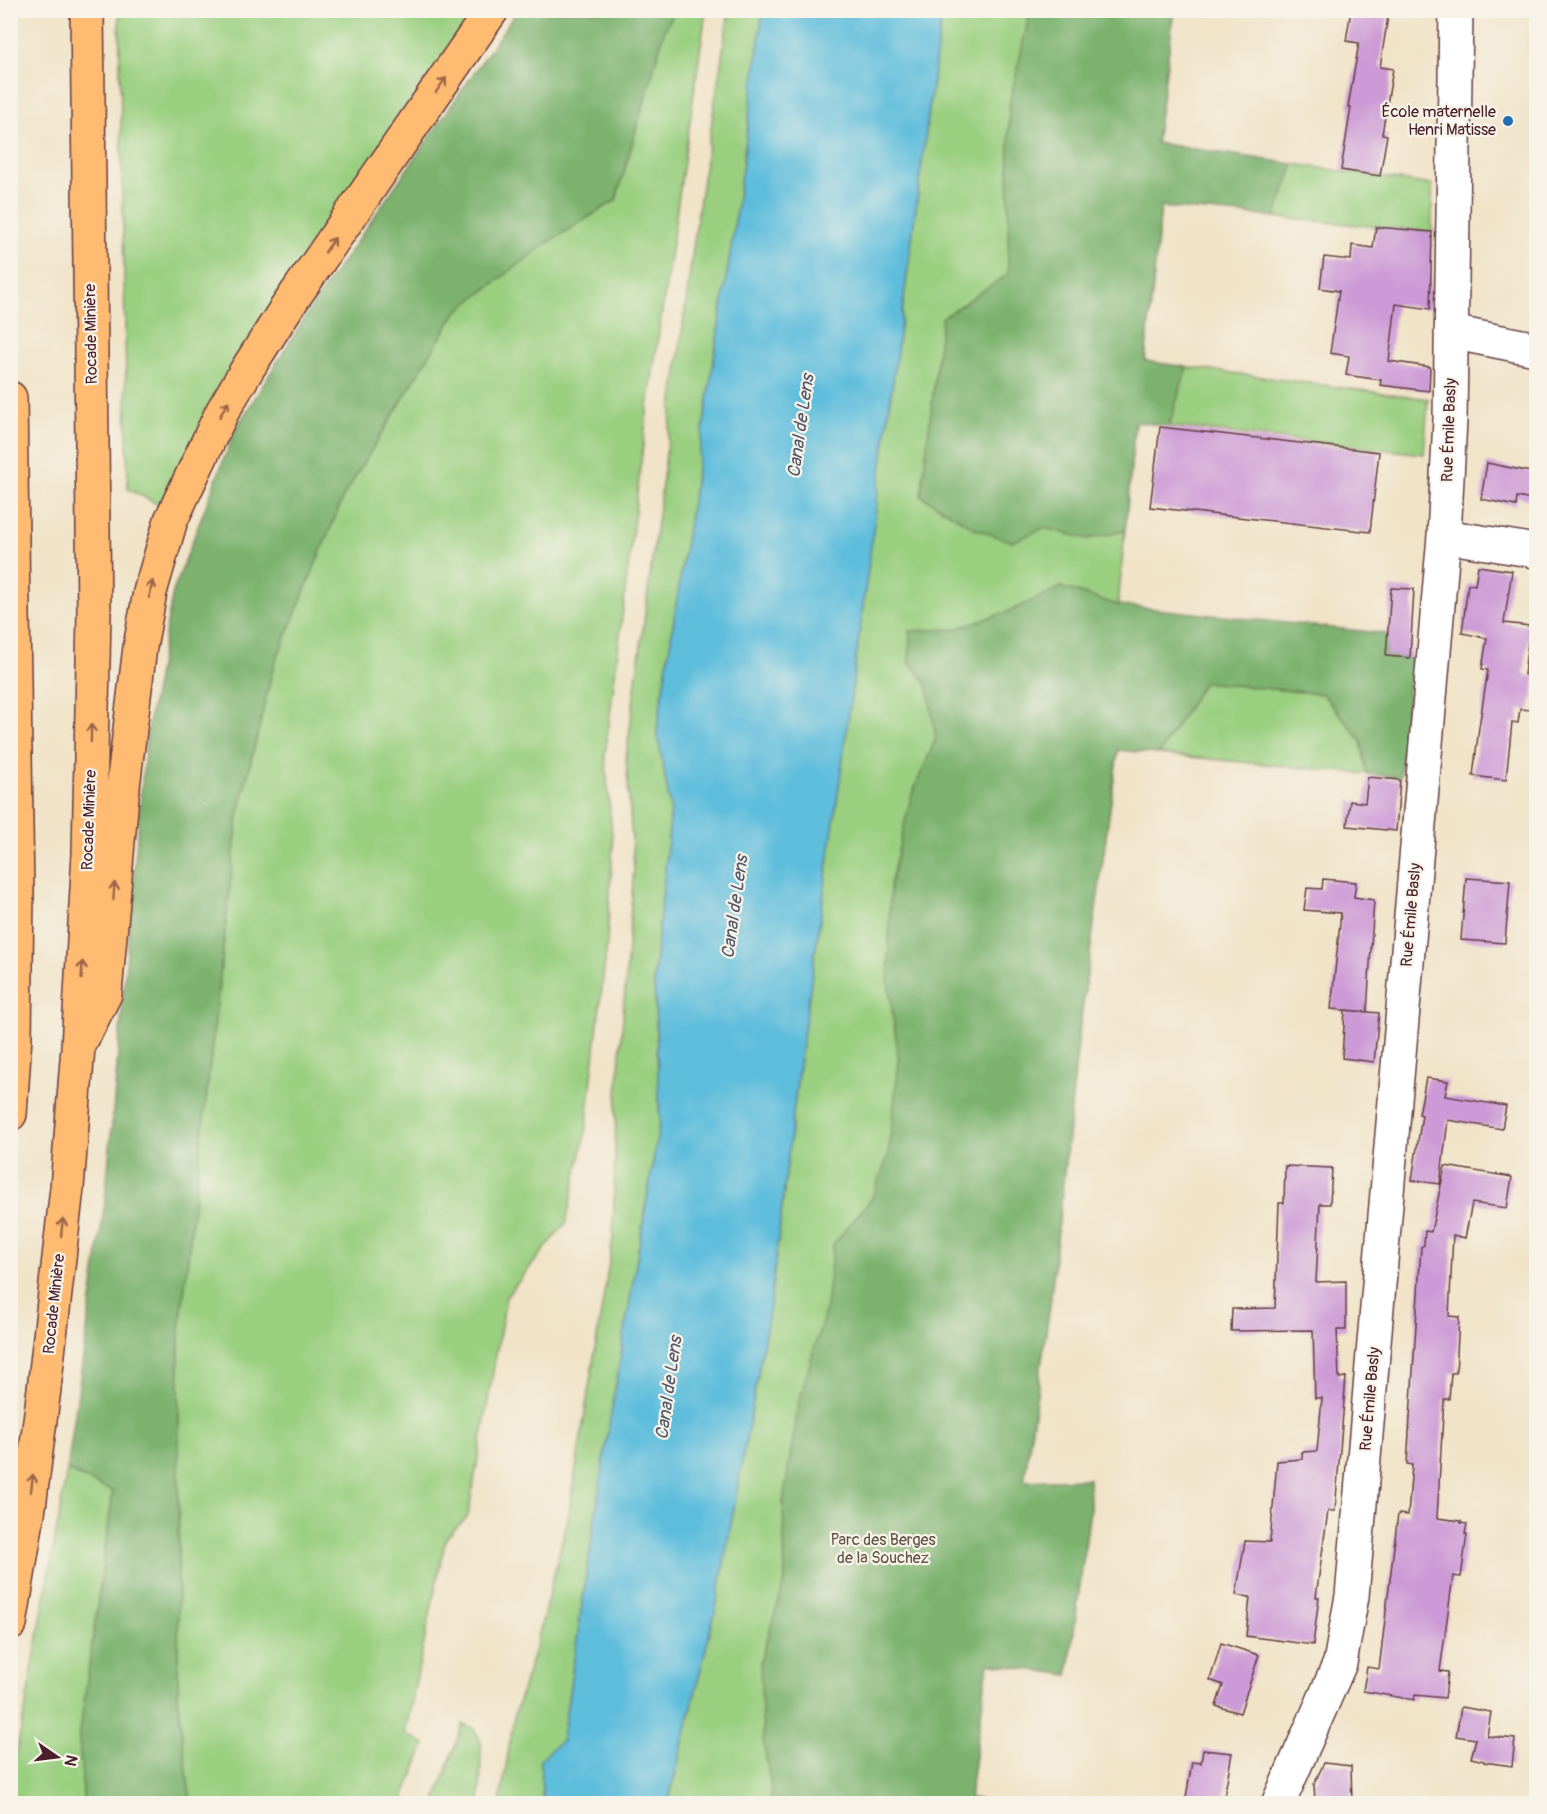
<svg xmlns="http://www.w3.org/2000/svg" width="1547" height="1814" viewBox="0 0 1547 1814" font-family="Pangolin,sans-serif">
<rect width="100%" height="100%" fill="#f7f3e8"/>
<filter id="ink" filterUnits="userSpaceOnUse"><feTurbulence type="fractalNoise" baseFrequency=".0167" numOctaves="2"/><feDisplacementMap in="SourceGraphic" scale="12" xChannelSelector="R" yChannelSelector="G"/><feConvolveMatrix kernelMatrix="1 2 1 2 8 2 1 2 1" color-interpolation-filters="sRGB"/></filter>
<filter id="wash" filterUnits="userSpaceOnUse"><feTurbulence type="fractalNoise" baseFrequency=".008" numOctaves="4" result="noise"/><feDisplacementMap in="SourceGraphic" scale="24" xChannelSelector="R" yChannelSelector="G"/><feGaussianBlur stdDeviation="1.35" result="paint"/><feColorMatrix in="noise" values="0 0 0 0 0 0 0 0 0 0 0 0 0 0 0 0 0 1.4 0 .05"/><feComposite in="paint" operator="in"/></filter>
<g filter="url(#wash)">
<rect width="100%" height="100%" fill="#f0e3c7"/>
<path fill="#9acf80" stroke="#727756" stroke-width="1.5" d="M 119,11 L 479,11 L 165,508 L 128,489 Z
M 675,11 L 706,11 L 647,413 L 605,756 L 613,845 L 607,942 L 586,1131 L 566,1223 L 506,1297 L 468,1516 L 446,1538 L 405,1733 L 425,1744 L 402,1803 L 191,1804 L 178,1703 L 179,1337 L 238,816 L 273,668 L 344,495 L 456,312 L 547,243 L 616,200 L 665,29 Z
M 729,11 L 763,11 L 735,222 L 657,730 L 671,811 L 654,977 L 660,1121 L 606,1444 L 562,1740 L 540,1760 L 543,1803 L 500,1804 L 514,1717 L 536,1646 L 568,1518 L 613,1238 L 616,1110 L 634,868 L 626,758 L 698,211 Z
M 942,11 L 1174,11 L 1156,143 L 1161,206 L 1145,362 L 1135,422 L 1118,605 L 1118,750 L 1079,1032 L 1050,1305 L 1024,1481 L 1089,1479 L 1090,1508 L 1068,1675 L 988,1663 L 969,1798 L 1005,1803 L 668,1804 L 716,1607 L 770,1306 L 798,1072 L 840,779 Z
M 1294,164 L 1432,185 L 1432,232 L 1275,217 Z
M 1187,367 L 1428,399 L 1424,454 L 1169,426 Z
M 1204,682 L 1323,694 L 1361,740 L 1367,774 L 1159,754 Z
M 67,1470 L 113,1492 L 79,1739 L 84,1803 L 11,1804 L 11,1776 L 25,1711 Z
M 463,1724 L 474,1729 L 481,1742 L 480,1803 L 435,1803 Z"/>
<path fill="#7bb26e" stroke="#62684c" stroke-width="1.5" d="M 517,11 L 675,11 L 665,29 L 616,200 L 547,243 L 456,312 L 344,495 L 273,668 L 238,816 L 179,1337 L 178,1703 L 191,1803 L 84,1803 L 79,1739 L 113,1492 L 67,1470 L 105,1202 L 146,737 L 173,592 L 235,430 L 314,303 Z
M 1030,11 L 1174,11 L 1156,143 L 1294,164 L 1275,217 L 1161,207 L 1145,361 L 1187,367 L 1169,426 L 1135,422 L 1125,531 L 1088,539 L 1044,528 L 1012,542 L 976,529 L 921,496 L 942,318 L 1008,274 L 1009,106 Z
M 1061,587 L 1118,605 L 1388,634 L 1386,655 L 1412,659 L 1400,777 L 1367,774 L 1361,740 L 1323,694 L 1204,682 L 1159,754 L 1118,750 L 1079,1032 L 1050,1305 L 1024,1481 L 1089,1479 L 1090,1508 L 1068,1675 L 988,1663 L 969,1798 L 1005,1803 L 770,1803 L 771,1788 L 763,1740 L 760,1662 L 785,1580 L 783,1502 L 799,1401 L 826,1308 L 833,1245 L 872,1198 L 888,1156 L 899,1061 L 888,981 L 890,885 L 911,797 L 936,738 L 927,684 L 909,662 L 910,631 L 955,629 L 1012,610 Z"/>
<path fill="#5ebddc" stroke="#546e84" stroke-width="1.5" d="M 763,11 L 942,11 L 840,779 L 798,1072 L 770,1306 L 716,1607 L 668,1803 L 543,1803 L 540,1760 L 562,1740 L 606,1444 L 660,1121 L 654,977 L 671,811 L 657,730 L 735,222 Z"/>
<g id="blocks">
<path fill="#cc9ad6" d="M 1351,10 L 1389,10 L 1380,67 L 1393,69 L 1382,134 L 1387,135 L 1380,176 L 1341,170 L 1351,107 L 1348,107 L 1359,43 L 1346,41 Z
M 1376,227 L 1432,232 L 1430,309 L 1396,304 L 1389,361 L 1430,367 L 1429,391 L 1380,385 L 1381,380 L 1346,375 L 1349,356 L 1330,353 L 1339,291 L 1320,288 L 1324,257 L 1351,260 L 1352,245 L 1373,248 Z
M 1160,427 L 1379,452 L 1370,532 L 1150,507 Z
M 1487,463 L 1536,473 L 1536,501 L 1517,497 L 1516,506 L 1481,499 Z
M 1478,566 L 1512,571 L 1504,623 L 1530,626 L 1524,675 L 1536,677 L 1530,710 L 1520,709 L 1518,723 L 1512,722 L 1506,780 L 1473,776 L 1479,727 L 1488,670 L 1482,669 L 1487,638 L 1462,633 L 1468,584 L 1475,585 Z
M 1391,588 L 1414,589 L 1410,658 L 1386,656 Z
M 1368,777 L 1400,780 L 1396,831 L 1347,826 L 1350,801 L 1365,803 Z
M 1466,878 L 1510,881 L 1505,943 L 1461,940 Z
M 1323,879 L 1356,882 L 1354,897 L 1374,900 L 1367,1012 L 1331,1009 L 1341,913 L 1304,910 L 1307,888 L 1322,889 Z
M 1345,1010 L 1379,1013 L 1374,1062 L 1342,1058 Z
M 1426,1078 L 1448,1081 L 1445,1096 L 1506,1106 L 1502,1129 L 1448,1120 L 1440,1184 L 1412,1180 L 1422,1115 L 1419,1114 Z
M 1285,1166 L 1332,1168 L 1330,1204 L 1320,1204 L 1316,1282 L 1346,1281 L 1346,1330 L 1337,1330 L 1339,1378 L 1346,1377 L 1335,1511 L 1328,1511 L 1316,1597 L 1319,1597 L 1313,1645 L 1246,1636 L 1250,1597 L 1236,1595 L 1245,1541 L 1270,1542 L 1277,1461 L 1302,1459 L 1302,1452 L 1317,1451 L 1322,1398 L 1315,1398 L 1313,1330 L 1231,1331 L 1232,1309 L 1275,1308 L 1279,1203 L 1284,1203 Z
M 1445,1166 L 1512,1177 L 1507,1208 L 1472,1203 L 1465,1238 L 1453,1235 L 1449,1316 L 1459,1317 L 1456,1373 L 1451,1373 L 1449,1399 L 1444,1399 L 1437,1518 L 1461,1521 L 1461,1523 L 1467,1524 L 1465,1534 L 1467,1534 L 1461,1577 L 1453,1576 L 1440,1671 L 1448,1672 L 1445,1698 L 1415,1695 L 1414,1700 L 1363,1691 L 1367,1667 L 1379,1669 L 1398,1514 L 1408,1515 L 1412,1465 L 1407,1464 L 1421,1247 L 1424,1245 L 1425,1231 L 1431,1232 Z
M 1221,1643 L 1259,1655 L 1240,1713 L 1216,1706 L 1223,1685 L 1210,1680 Z
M 1461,1707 L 1491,1712 L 1487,1736 L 1515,1739 L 1512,1766 L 1484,1762 L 1484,1761 L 1471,1758 L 1476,1739 L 1456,1736 Z
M 1203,1750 L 1232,1753 L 1223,1803 L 1185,1803 L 1192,1762 L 1201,1763 Z
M 1324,1763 L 1351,1766 L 1352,1803 L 1315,1803 L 1314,1784 Z"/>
</g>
</g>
<g filter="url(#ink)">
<use href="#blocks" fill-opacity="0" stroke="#633c42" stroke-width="1.5"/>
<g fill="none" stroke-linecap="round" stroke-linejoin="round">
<g stroke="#633c42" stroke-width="36">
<path id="minor" d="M 1451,332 L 1536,349
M 1444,536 L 1536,551
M 1278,1804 L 1340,1663 L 1352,1596 L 1444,536 L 1450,420 L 1456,10"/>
</g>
<g stroke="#633c42" stroke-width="36">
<path id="highway" d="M 10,398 L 17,895 L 15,1036 L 10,1114
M 83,1037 L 105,994 L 122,795 L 140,647 L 150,592 L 171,520 L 222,412 L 248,368 L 285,310 L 492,10
M 10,1624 L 29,1507 L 44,1389 L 67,1188 L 78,1047 L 89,853 L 94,614 L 87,10"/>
</g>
<use href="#minor" stroke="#fff" stroke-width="33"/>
<use href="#highway" stroke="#ffbb71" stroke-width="33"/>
</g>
<defs><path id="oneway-shaft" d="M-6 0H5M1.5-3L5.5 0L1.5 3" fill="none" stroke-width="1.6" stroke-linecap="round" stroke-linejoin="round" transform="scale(1.5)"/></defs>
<g stroke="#9b654a">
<use href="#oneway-shaft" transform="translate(441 85) rotate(-55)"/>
<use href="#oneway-shaft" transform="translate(330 245) rotate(-56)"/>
<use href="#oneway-shaft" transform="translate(224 409) rotate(-61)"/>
<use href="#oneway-shaft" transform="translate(151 589) rotate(-77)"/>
<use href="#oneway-shaft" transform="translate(91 733) rotate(-89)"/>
<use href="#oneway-shaft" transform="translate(114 891) rotate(-86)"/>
<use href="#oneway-shaft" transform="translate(82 970) rotate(-87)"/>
<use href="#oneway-shaft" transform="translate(62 1227) rotate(-84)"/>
<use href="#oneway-shaft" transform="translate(32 1483) rotate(-83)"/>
</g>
</g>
<circle fill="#1f6fb2" stroke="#f7f3e8" stroke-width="2" cx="1508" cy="121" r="6"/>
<g text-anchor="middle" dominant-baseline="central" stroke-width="4.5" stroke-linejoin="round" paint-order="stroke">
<g font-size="16" fill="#4a1f2b" stroke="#f7f3e8" text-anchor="end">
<text x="1496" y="112">École maternelle<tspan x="1496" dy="18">Henri Matisse</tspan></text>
</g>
<g font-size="16" fill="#4a1f2b" stroke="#f7f3e8">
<text transform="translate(91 334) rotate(-91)">Rocade Minière</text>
<text transform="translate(1449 430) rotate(-88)">Rue Émile Basly</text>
<text transform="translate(89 820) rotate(-88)">Rocade Minière</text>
<text transform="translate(1411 915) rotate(-85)">Rue Émile Basly</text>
<text transform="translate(54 1304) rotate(-84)">Rocade Minière</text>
<text transform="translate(1370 1399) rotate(-85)">Rue Émile Basly</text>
</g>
<g font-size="16" fill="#625444" stroke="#f7f3e8">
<text x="883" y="1540">Parc des Berges<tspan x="883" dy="18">de la Souchez</tspan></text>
</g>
<g font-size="18" font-style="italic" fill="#515669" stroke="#f7f3e8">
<text transform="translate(801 426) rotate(-82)">Canal de Lens</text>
<text transform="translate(735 907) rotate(-82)">Canal de Lens</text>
<text transform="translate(669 1388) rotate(-82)">Canal de Lens</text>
</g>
</g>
<rect width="1547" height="1814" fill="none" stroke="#f7f3e8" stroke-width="36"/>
<g transform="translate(57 1757) rotate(104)" stroke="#f7f3e8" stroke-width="4.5" paint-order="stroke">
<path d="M0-4.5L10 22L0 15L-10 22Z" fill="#4a1f2b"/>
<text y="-9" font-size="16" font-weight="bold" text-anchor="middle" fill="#4a1f2b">N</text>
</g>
</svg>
